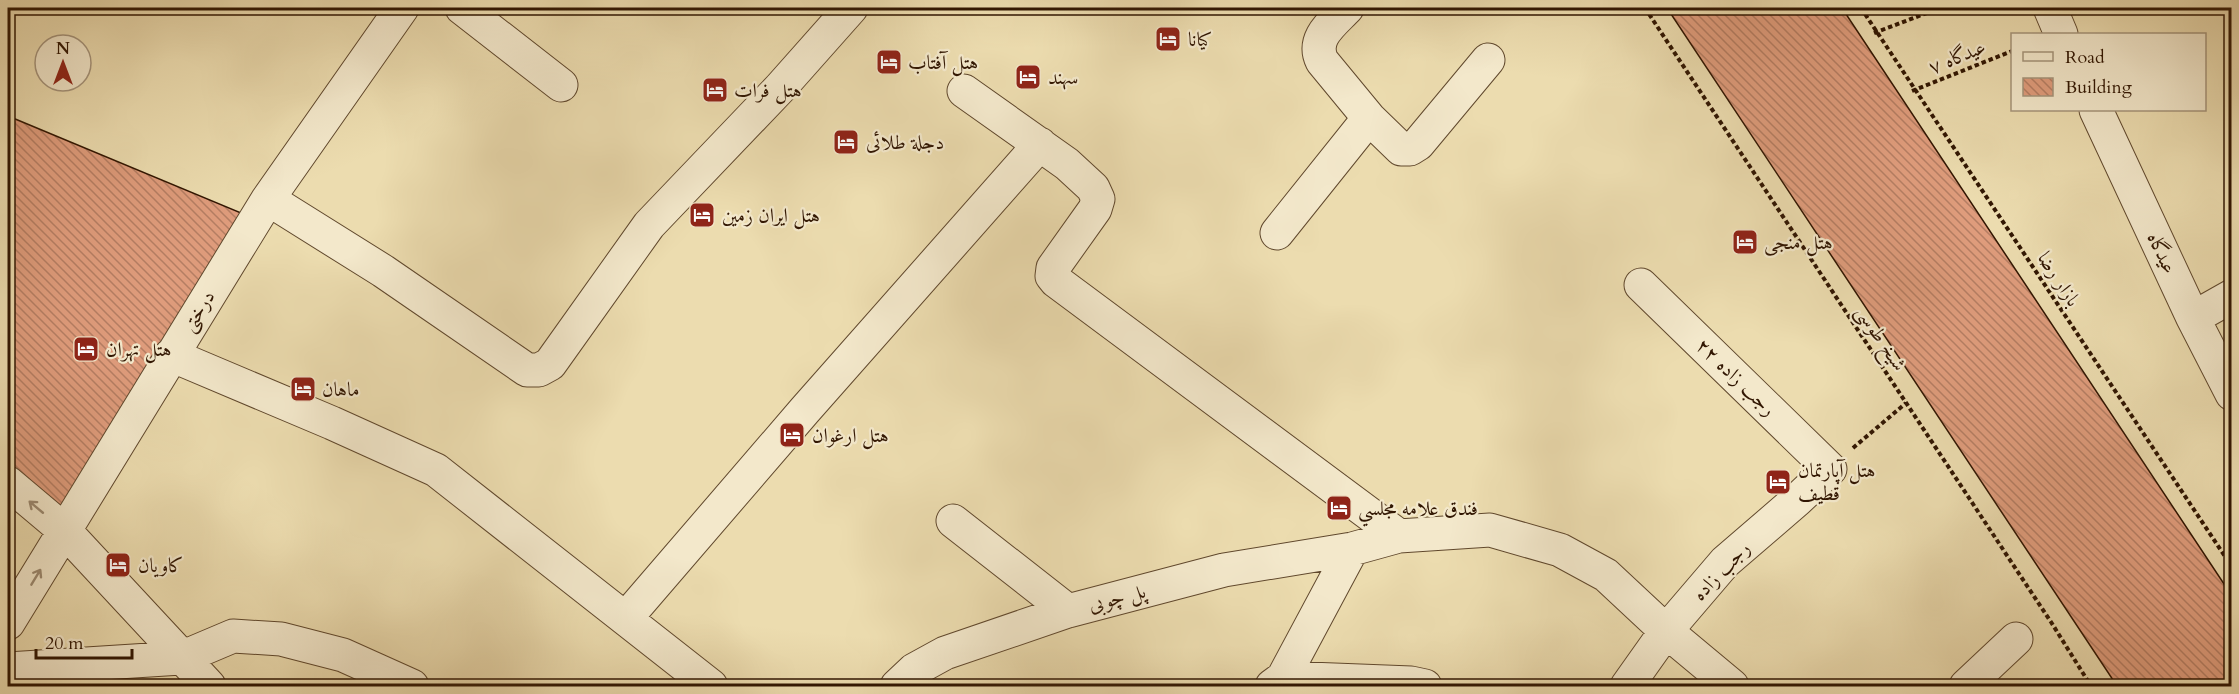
<svg xmlns="http://www.w3.org/2000/svg" width="2239" height="694" viewBox="0 0 2239 694" font-family="Cardo,Amiri,serif">
<defs>
<pattern id="building-back-hatch" width="6" height="6" patternUnits="userSpaceOnUse" patternTransform="scale(1.5)"><rect width="6" height="6" fill="#df9c7c"/><path d="M-1 5l2 2M0 0l6 6M5-1l2 2" fill="none" stroke="#b57e63"/></pattern>
</defs>
<rect width="100%" height="100%" fill="#ecdcaf"/>
<filter id="stains"><feTurbulence type="fractalNoise" baseFrequency=".00333" numOctaves="4"/><feColorMatrix values="0 0 0 0 .2 0 0 0 0 .09 0 0 0 0 .02 0 0 0 .5 -.17"/></filter>
<radialGradient id="worn" r=".72"><stop offset=".6" stop-color="#630" stop-opacity="0"/><stop offset="1" stop-color="#630" stop-opacity=".3"/></radialGradient>
<path fill="url(#building-back-hatch)" stroke="#311602" stroke-width="1.5" d="M 1667,8 L 1842,8 L 2232,596 L 2232,686 L 2117,686 Z
M 8,116 L 246,215 L 57,525 L 8,483 Z"/>
<g fill="none" stroke-linecap="round" stroke-linejoin="round">
<g stroke="#60482d" stroke-width="35">
<path id="street" d="M 462,8 L 561,85
M 2050,8 L 2061,34
M 964,91 L 1067,164 L 1093,188 L 1098,199 L 1095,209 L 1053,268 L 1052,276 L 1056,281 L 1399,536
M 2096,110 L 2193,318 L 2232,394
M 1369,118 L 1401,149 L 1410,149 L 1418,144 L 1488,60
M 268,199 L 383,271 L 527,370 L 539,370 L 550,364 L 649,225 L 780,88 L 851,8
M 1277,233 L 1369,118 L 1322,61 C 1311,38 1333,23 1347,8
M 2193,318 L 2232,296
M 171,355 L 332,423 L 436,470 L 711,686
M 8,483 L 64,530 L 209,686
M 953,521 L 1068,611
M 626,618 L 805,410 L 1040,144
M 8,623 L 268,199 L 402,8
M 8,669 L 181,658 L 233,636 L 281,639 L 343,655 L 412,686
M 1283,678 L 1411,683 L 1425,686
M 897,686 L 914,670 L 945,653 L 1068,611 L 1224,570 L 1352,549 L 1399,536 L 1490,530 L 1560,550 L 1606,575 L 1666,631 L 1732,686
M 1272,686 L 1283,678 L 1352,549
M 1627,686 L 1666,631 L 1725,562 L 1797,500 L 1830,469 L 1641,285
M 1966,686 L 2016,639"/>
</g>
<path stroke="#311602" stroke-width="4" stroke-dasharray="4.5 3" stroke-linecap="butt" d="M 1645,8 L 2051,622 L 2091,686
M 1861,8 L 2232,567
M 1874,33 L 1940,8
M 1912,91 L 2012,51
M 1853,448 L 1906,403"/>
<use href="#street" stroke="#f3e8cb" stroke-width="33"/>
</g>
<defs><path id="oneway-shaft" d="M-6 0H5M1.5-3L5.5 0L1.5 3" fill="none" stroke-width="1.6" stroke-linecap="round" stroke-linejoin="round" transform="scale(1.5)"/></defs>
<g stroke="#9c8a71">
<use href="#oneway-shaft" transform="translate(36 507) rotate(-140)"/>
<use href="#oneway-shaft" transform="translate(36 577) rotate(-59)"/>
</g>
<defs>
<g id="hotel-square" transform="scale(1.35)"><rect x="-9" y="-9" width="18" height="18" rx="4" fill="#8f2418" stroke="#f3e8cb"/><path d="M-6-4.5h1.5V1H6V5H4.5V3h-9V5H-6ZM-4 0a1.8 1.8 0 1 1 3.6 0ZM.5 0V-2.5h3Q6-2.5 6 0Z" fill="#fff"/></g>
</defs>
<g fill-rule="evenodd">
<use href="#hotel-square" x="1168" y="39"/>
<use href="#hotel-square" x="889" y="62"/>
<use href="#hotel-square" x="1028" y="77"/>
<use href="#hotel-square" x="715" y="90"/>
<use href="#hotel-square" x="846" y="142"/>
<use href="#hotel-square" x="702" y="215"/>
<use href="#hotel-square" x="1745" y="242"/>
<use href="#hotel-square" x="86" y="349"/>
<use href="#hotel-square" x="303" y="389"/>
<use href="#hotel-square" x="792" y="435"/>
<use href="#hotel-square" x="1778" y="482"/>
<use href="#hotel-square" x="1339" y="508"/>
<use href="#hotel-square" x="118" y="565"/>
</g>
<g text-anchor="middle" dominant-baseline="central" stroke-width="4.5" stroke-linejoin="round" paint-order="stroke">
<g font-size="20" fill="#311602" stroke="#f3e8cb" text-anchor="start">
<text x="1188" y="39">كيانا</text>
<text x="908" y="62">هتل آفتاب</text>
<text x="1048" y="77">سهند</text>
<text x="734" y="90">هتل فرات</text>
<text x="866" y="142">دجلة طلائی</text>
<text x="722" y="215">هتل ایران زمین</text>
<text x="1764" y="242">هتل منجی</text>
<text x="106" y="349">هتل تهران</text>
<text x="322" y="389">ماهان</text>
<text x="812" y="435">هتل ارغوان</text>
<text x="1798" y="470">هتل آپارتمان<tspan x="1798" dy="23">قطیف</tspan></text>
<text x="1358" y="508">فندق علامه مجلسي</text>
<text x="138" y="565">کاویان</text>
</g>
<g font-size="20" fill="#311602" stroke="#f3e8cb">
<text transform="translate(1957 57) rotate(-22)">عیدگاه ۷</text>
<text transform="translate(2162 253) rotate(65)">عیدگاه</text>
<text transform="translate(2059 279) rotate(57)">بازار رضا</text>
<text transform="translate(198 311) rotate(-58)">درختی</text>
<text transform="translate(1881 338) rotate(56)">شیخ طوسی</text>
<text transform="translate(1736 377) rotate(44)">رجب زاده ۲۲</text>
<text transform="translate(1721 571) rotate(-46)">رجب زاده</text>
<text transform="translate(1117 598) rotate(-15)">پل چوبی</text>
</g>
</g>
<rect width="2239" height="694" fill="none" stroke="#ecdcaf" stroke-width="30"/>
<rect x="9" y="9" width="2221" height="676" fill="none" stroke="#311602" stroke-width="3"/>
<rect x="15" y="15" width="2209" height="664" fill="none" stroke="#311602" stroke-width="1.5"/>
<rect x="2011" y="33" width="195" height="78" fill="#f3e8cb" stroke="#a5947b" stroke-width="1.5"/>
<rect x="2023" y="52" width="30" height="9" fill="#f3e8cb" stroke="#a5947b" stroke-width="1.5"/>
<text x="2065" y="63" font-size="18" fill="#311602">Road</text>
<rect x="2023" y="78" width="30" height="18" fill="url(#building-back-hatch)" stroke="#a5947b" stroke-width="1.5"/>
<text x="2065" y="93" font-size="18" fill="#311602">Building</text>
<g transform="translate(63 63)"><circle r="28" fill="#f3e8cb" stroke="#a5947b" stroke-width="1.5"/>
<path d="M0-4.5L10 22L0 15L-10 22Z" fill="#8f2418"/>
<text y="-9" font-size="16" font-weight="bold" text-anchor="middle" fill="#311602">N</text>
</g>
<path d="M36 649v9h96v-9" fill="none" stroke="#311602" stroke-width="3"/>
<text x="45" y="649" font-size="18" fill="#311602" stroke="#f3e8cb" stroke-width="4.5" paint-order="stroke">20 m</text>
<rect width="100%" height="100%" filter="url(#stains)"/>
<rect width="100%" height="100%" fill="url(#worn)"/>
</svg>
